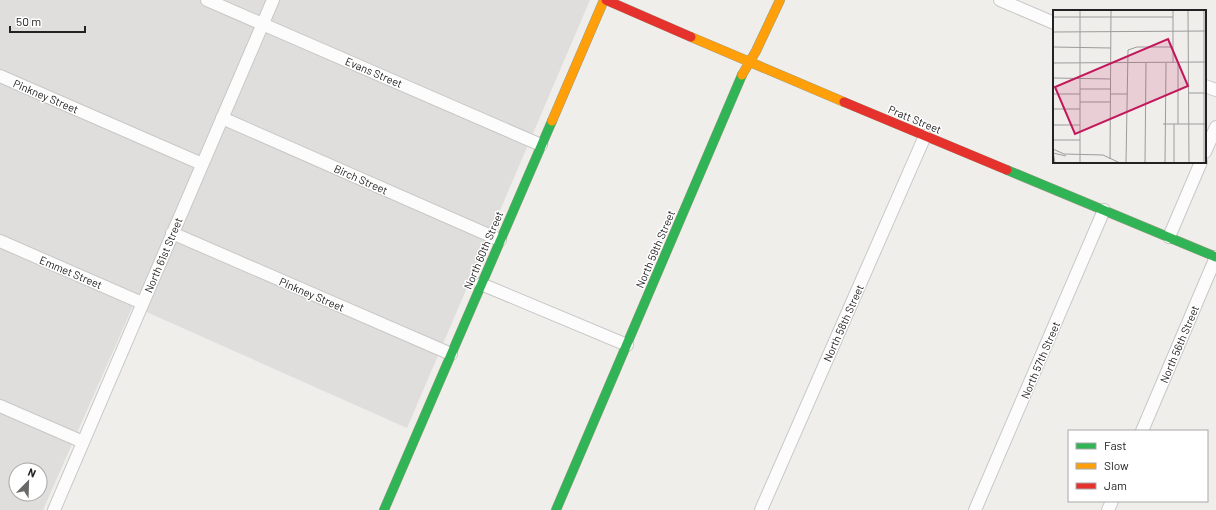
<svg xmlns="http://www.w3.org/2000/svg" width="1216" height="510" viewBox="0 0 1216 510" font-family="Barlow,sans-serif">
<rect width="100%" height="100%" fill="#f0eeeb"/>
<path fill="#dfdedc" fill-rule="evenodd" d="M 0,0 L 590,0 L 407,428 L 133,306 L 43,510 L 0,510 ZM 16,470 L 40,470 L 40,494 L 16,494 Z"/>
<g fill="none" stroke-linecap="round" stroke-linejoin="round">
<g stroke="#c9c8c7" stroke-width="14">
<path id="street" d="M 207,0 L 541,145
M 1000,0 L 1054,23
M 0,76 L 202,164
M 1205,86 L 1216,90
M 222,118 L 500,240
M 1205,152 L 1216,127
M 172,233 L 451,354
M 1169,237 L 1201,162
M 0,241 L 142,303
M 481,284 L 627,345
M 0,406 L 83,442
M 1142,431 L 1216,257
M 54,510 L 273,0
M 761,510 L 925,136
M 975,510 L 1104,210
M 1108,510 L 1112,501"/>
</g>
<g stroke="#999a82" stroke-width="10">
<path id="fast" d="M 1007,170 L 1216,257
M 384,510 L 552,121
M 556,510 L 742,75"/>
</g>
<g stroke="#999a82" stroke-width="10">
<path id="slow" d="M 691,37 L 844,102
M 742,75 L 756,51 L 780,0
M 552,121 L 604,0"/>
</g>
<g stroke="#999a82" stroke-width="10">
<path id="jam" d="M 606,0 L 691,37
M 844,102 L 1007,170"/>
</g>
<use href="#street" stroke="#fdfcfc" stroke-width="12"/>
<use href="#fast" stroke="#30b455" stroke-width="9"/>
<use href="#slow" stroke="#ff9f0a" stroke-width="9"/>
<use href="#jam" stroke="#e5322d" stroke-width="9"/>
</g>
<g text-anchor="middle" dominant-baseline="central" stroke-width="3" stroke-linejoin="round" paint-order="stroke">
<g font-size="11" fill="#222" stroke="#fff">
<text transform="translate(374 72) rotate(23)">Evans Street</text>
<text transform="translate(46 96) rotate(23)">Pinkney Street</text>
<text transform="translate(915 119) rotate(23)">Pratt Street</text>
<text transform="translate(361 179) rotate(24)">Birch Street</text>
<text transform="translate(655 249) rotate(-67)">North 59th Street</text>
<text transform="translate(483 250) rotate(-67)">North 60th Street</text>
<text transform="translate(163 255) rotate(-67)">North 61st Street</text>
<text transform="translate(71 272) rotate(23)">Emmet Street</text>
<text transform="translate(312 294) rotate(23)">Pinkney Street</text>
<text transform="translate(843 323) rotate(-66)">North 58th Street</text>
<text transform="translate(1179 344) rotate(-67)">North 56th Street</text>
<text transform="translate(1040 360) rotate(-67)">North 57th Street</text>
</g>
</g>
<g transform="translate(1053 10)">
<rect width="153" height="153" fill="#f0eeeb"/>
<path fill="none" stroke="#9e9c9b" stroke-width="1" d="M 135,0 L 136,153M 0,7 L 120,7M 0,22 L 153,21M 0,37 L 58,38M 0,53 L 153,52M 120,53 L 120,0M 125,53 L 125,114M 0,68 L 58,69M 27,79 L 58,79M 136,83 L 153,83M 0,84 L 27,84M 58,84 L 74,84M 27,92 L 58,92M 0,99 L 27,99M 110,114 L 153,114M 121,114 L 121,153M 0,115 L 27,115M 0,130 L 27,130M 0,139 L 11,144 L 50,145 L 67,153M 0,141 L 2,153M 0,143 L 13,146M 57,149 L 58,0M 27,153 L 27,0M 73,153 L 75,40 L 84,37 L 120,37M 92,153 L 93,53M 112,153 L 113,53M 151,153 L 151,0"/>
<path fill="#c2185b" fill-opacity="0.15" stroke="#c2185b" stroke-width="2" d="M 115,29 L 135,76 L 22,124 L 2,77 Z"/>
<rect width="153" height="153" fill="none" stroke="#222" stroke-width="2"/>
</g>
<rect x="1068" y="430" width="140" height="72" fill="#ffffff" stroke="#a7a7a7"/>
<rect x="1076" y="443" width="20" height="6" fill="#30b455" stroke="#a7a7a7"/>
<text x="1104" y="450" font-size="12" fill="#222222">Fast</text>
<rect x="1076" y="463" width="20" height="6" fill="#ff9f0a" stroke="#a7a7a7"/>
<text x="1104" y="470" font-size="12" fill="#222222">Slow</text>
<rect x="1076" y="483" width="20" height="6" fill="#e5322d" stroke="#a7a7a7"/>
<text x="1104" y="490" font-size="12" fill="#222222">Jam</text>
<g transform="translate(28 482) rotate(23)"><circle r="19" fill="#ffffff" stroke="#a7a7a7"/>
<path d="M0-3L7 15L0 10L-7 15Z" fill="#6a6968"/>
<text y="-6" font-size="11" font-weight="bold" text-anchor="middle" fill="#222222">N</text>
</g>
<path d="M10 26v6h75v-6" fill="none" stroke="#222222" stroke-width="2"/>
<text x="16" y="26" font-size="12" fill="#222222" stroke="#ffffff" stroke-width="3" paint-order="stroke">50 m</text>
</svg>
